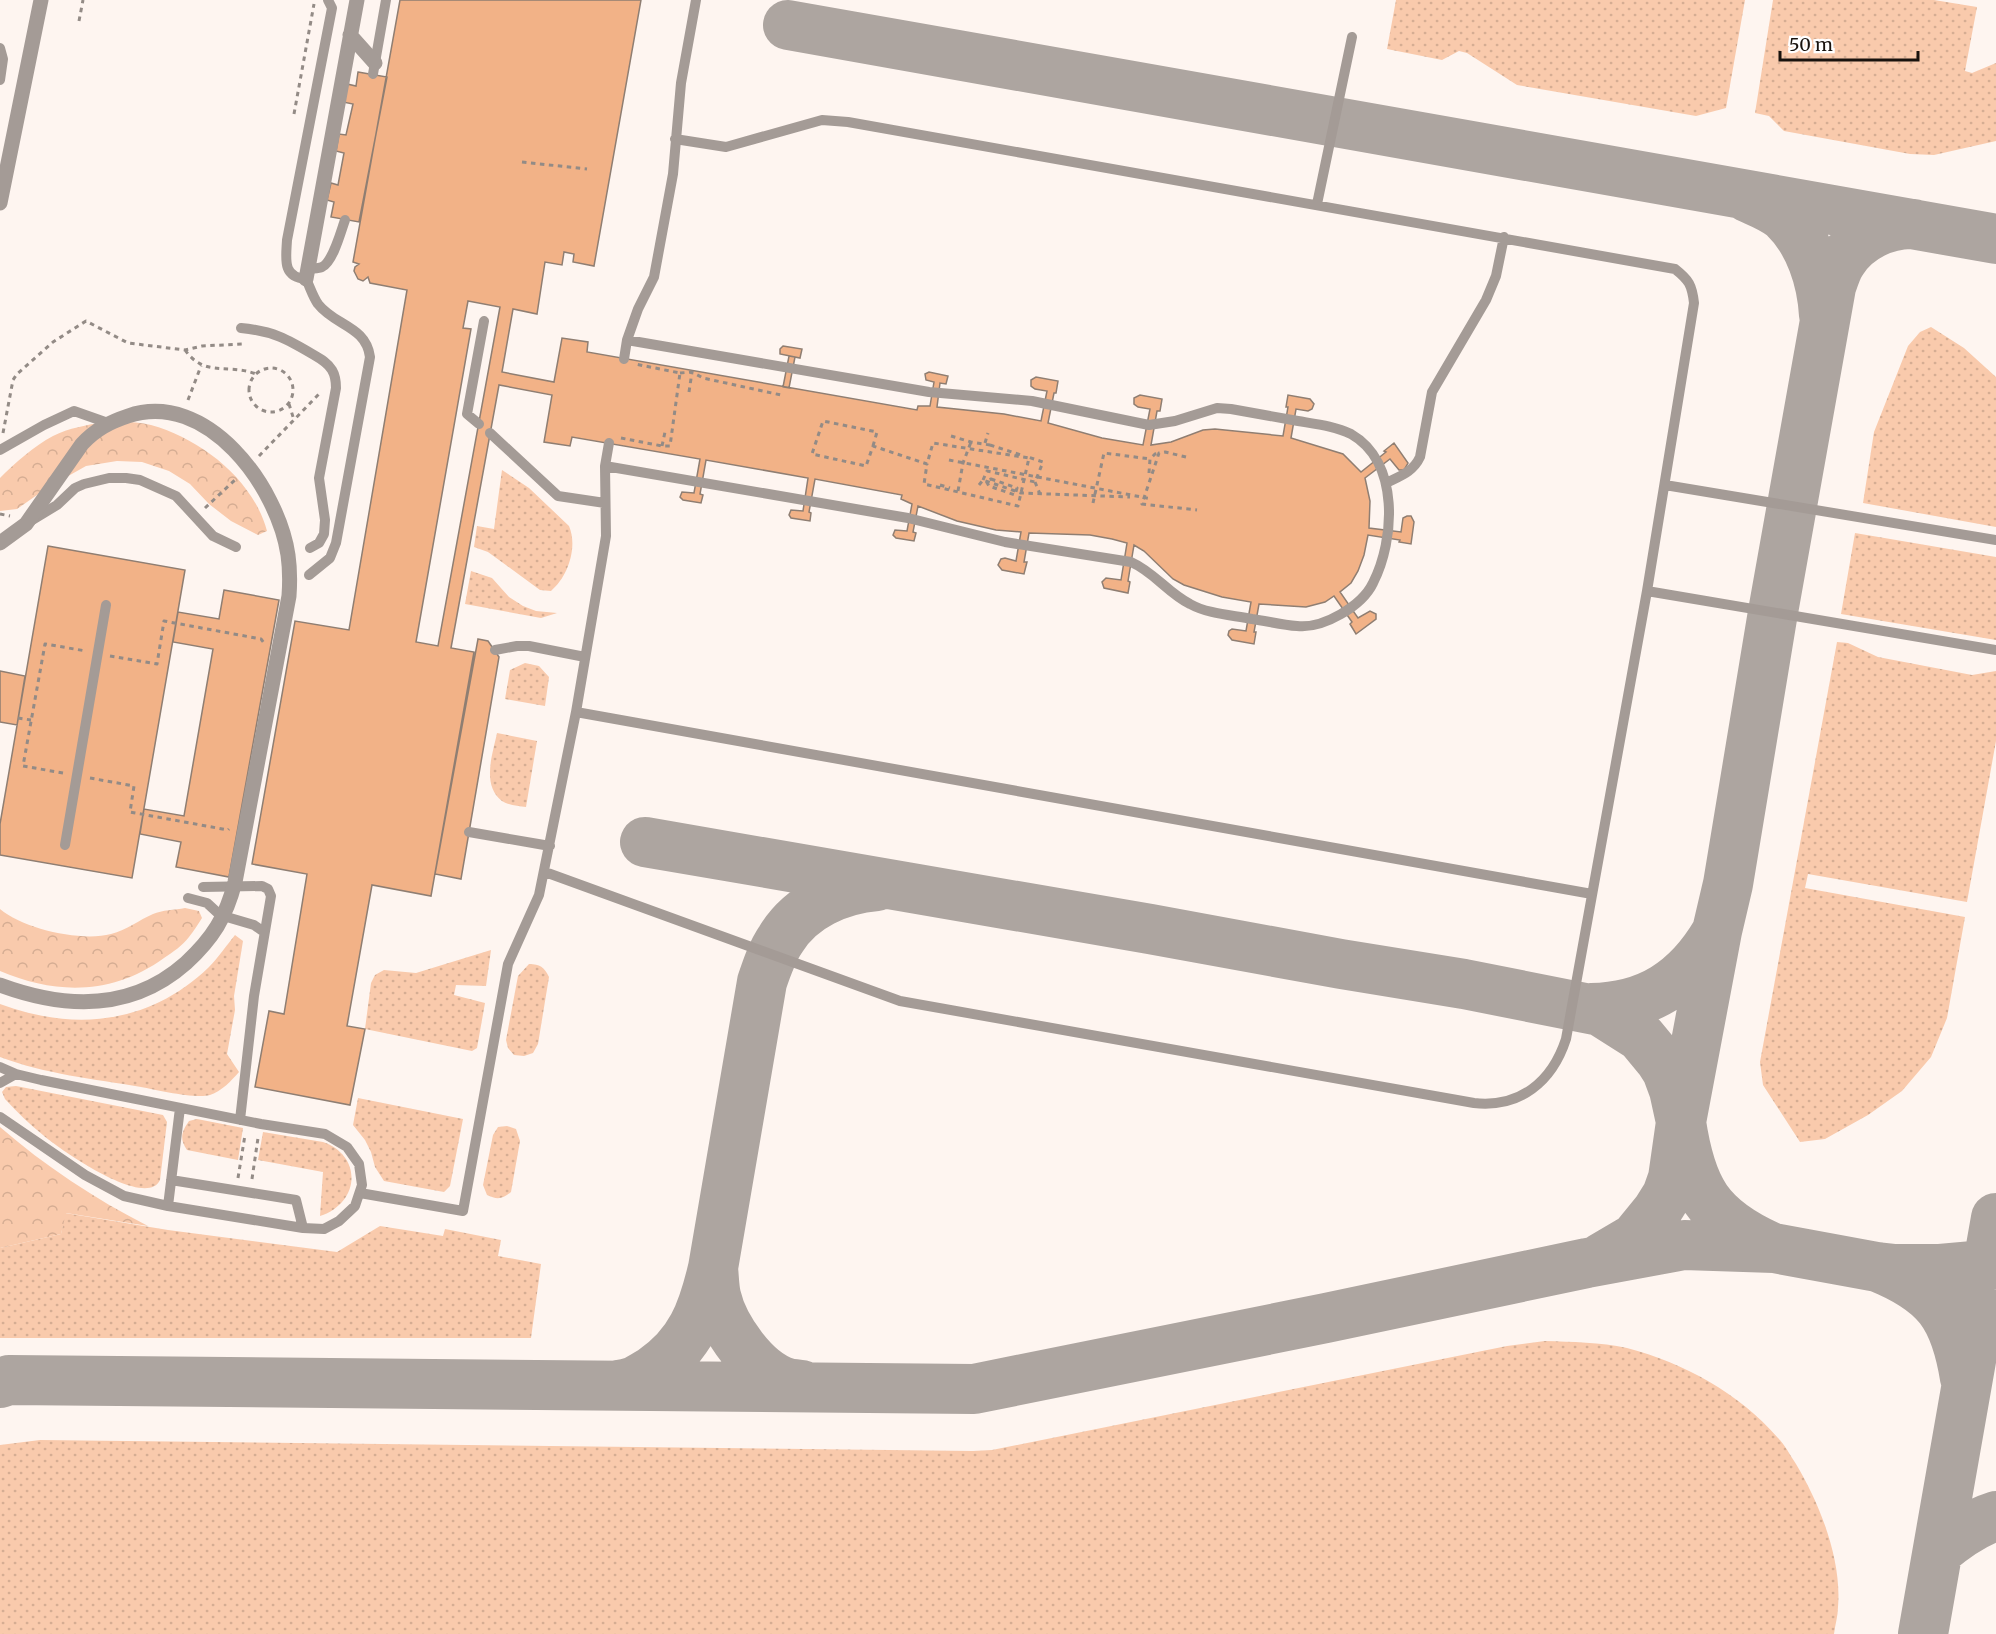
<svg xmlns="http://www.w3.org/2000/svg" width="1996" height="1634" viewBox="0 0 1996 1634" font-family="Merriweather,serif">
<defs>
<pattern id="grass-dots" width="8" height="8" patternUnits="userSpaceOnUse" patternTransform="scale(1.5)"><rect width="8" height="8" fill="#f9caac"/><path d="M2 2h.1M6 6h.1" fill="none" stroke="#d5ad93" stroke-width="1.8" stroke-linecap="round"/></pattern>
<pattern id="forest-crowns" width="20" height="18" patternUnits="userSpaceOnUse" patternTransform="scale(1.5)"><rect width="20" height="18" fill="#f9caac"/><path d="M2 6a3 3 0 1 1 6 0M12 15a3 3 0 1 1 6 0" fill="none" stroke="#d5ad93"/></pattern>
</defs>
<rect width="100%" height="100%" fill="#fef5f0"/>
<path fill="url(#grass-dots)" d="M 1396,0 L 1745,0 L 1726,108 L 1696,116 L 1517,85 L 1467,53 L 1459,51 L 1442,60 L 1387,49 Z
M 1773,0 L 1934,0 L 1977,7 L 1965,71 L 1972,73 L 1996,63 L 1996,141 L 1934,155 L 1910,154 L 1784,131 L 1769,116 L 1755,113 Z
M 1931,327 L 1964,348 L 1996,377 L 1996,527 L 1863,503 L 1874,432 L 1908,346 L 1920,332 Z
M 502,470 L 529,488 L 569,526 C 578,547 568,577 551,591 L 540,590 L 488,552 L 474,547 L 477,526 L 494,529 Z
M 1855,533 L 1996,557 L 1996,640 L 1841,614 Z
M 471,571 L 492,578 L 509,597 L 523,606 L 536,611 L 557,613 L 541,618 L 465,604 Z
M 1837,642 L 1848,643 L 1878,657 L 1972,675 L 1996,671 L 1996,741 L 1967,902 L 1808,874 L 1805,888 L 1965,917 L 1947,1018 L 1931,1057 L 1902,1091 L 1868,1115 L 1825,1139 L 1800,1142 L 1763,1085 L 1760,1062 Z
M 525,663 L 539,666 L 549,677 L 545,706 L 505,699 L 510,670 Z
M 497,733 L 537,741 L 526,807 C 518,806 508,805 502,801 C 481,785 493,753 497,733 Z
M 235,935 L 243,941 L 234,996 L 235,1010 L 227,1054 L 239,1072 C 231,1081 222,1091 210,1095 C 195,1099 157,1090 141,1087 C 94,1079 45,1074 0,1057 L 0,1004 C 75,1032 150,1024 209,967 C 218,958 226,946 235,935 Z
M 491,950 L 486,986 L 456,985 L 454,995 L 485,1003 L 477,1048 L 472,1051 L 365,1029 L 371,983 L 375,975 L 384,970 L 416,973 Z
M 529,964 C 540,964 544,967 549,977 L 538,1044 L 533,1053 L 524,1056 L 514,1055 L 508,1048 L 506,1040 L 518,976 Z
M 16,1086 L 163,1115 L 167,1122 L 160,1180 C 146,1210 59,1149 43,1135 C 29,1124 17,1112 5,1099 L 2,1092 L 6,1087 Z
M 358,1098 L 463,1119 L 450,1186 L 444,1192 L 384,1181 L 375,1167 L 371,1152 L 365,1140 L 353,1125 Z
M 197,1119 L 243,1128 L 238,1160 L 187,1150 C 179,1139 182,1131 189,1121 Z
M 507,1126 L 516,1129 L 520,1141 L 511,1192 C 503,1199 497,1200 487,1195 L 483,1185 L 493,1135 L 498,1127 Z
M 263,1132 L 323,1142 C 363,1156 360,1203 320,1216 L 323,1172 L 258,1160 Z
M 65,1213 L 168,1230 L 337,1252 L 380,1226 L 443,1236 L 445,1229 L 501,1240 L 498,1256 L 541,1264 L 531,1338 L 0,1338 L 0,1248 L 61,1234 Z
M 1545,1341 C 1572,1342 1600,1342 1627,1348 C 1684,1363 1739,1393 1778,1438 C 1785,1445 1790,1455 1796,1464 C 1820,1504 1842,1560 1838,1607 C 1838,1616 1835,1625 1834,1634 L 0,1634 L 0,1445 L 40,1440 L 973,1451 L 992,1450 L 1507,1346 Z"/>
<path fill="url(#forest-crowns)" d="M 104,422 C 119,422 137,421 151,425 C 201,439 253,479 267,531 L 258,535 L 231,521 L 209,504 L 190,484 L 169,471 L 142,462 L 117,461 L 86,466 L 47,488 L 17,509 L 0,511 L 0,478 C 15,463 34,446 53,436 C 69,428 87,425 104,422 Z
M 185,908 L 199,911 L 202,918 C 198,924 194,931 189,937 C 182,946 173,952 164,958 C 113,995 56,995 0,971 L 0,909 C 24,929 81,942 111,934 C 127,930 139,920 153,914 C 162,910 175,910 185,908 Z
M 0,1127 C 45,1166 95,1199 148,1226 L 66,1213 L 61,1234 L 0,1248 Z"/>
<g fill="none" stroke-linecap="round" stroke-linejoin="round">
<path stroke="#ada5a0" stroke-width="50" d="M 788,25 L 1996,239
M 1747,197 C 1760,203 1774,208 1784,217 C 1810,242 1822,280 1824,315
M 645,842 L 1150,929 L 1341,964 L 1464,984 L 1600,1011 L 1641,1037 L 1660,1060 L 1667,1071 L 1674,1090 L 1681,1122 L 1673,1178 L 1667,1195 L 1657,1211 L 1635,1238 L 1601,1258
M 1591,1008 C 1648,1007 1687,982 1716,933
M 1771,1247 C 1708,1219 1691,1189 1681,1122 L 1717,931 L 1728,884 L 1773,612 L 1831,287 C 1834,278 1837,268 1842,261 C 1857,237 1887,223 1914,224
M 1878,1267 C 1937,1291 1955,1316 1965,1378
M 713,1268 C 714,1277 714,1287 716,1296 C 723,1327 755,1374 788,1383 C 792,1384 797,1384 802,1385
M 0,1383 L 9,1380 L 974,1389 L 1326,1318 L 1587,1263 L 1684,1245 L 1774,1248 L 1877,1267 L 1895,1269 L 1940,1269 L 1996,1264
M 618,1385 C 634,1383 639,1379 652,1371 C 691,1345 703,1311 713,1268 L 762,982 C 767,967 772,952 781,939 C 801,906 840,889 877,886
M 1938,1551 C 1956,1536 1974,1523 1996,1516
M 1923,1634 L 1996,1218"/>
</g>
<path fill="#f2b287" stroke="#8f7e72" stroke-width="1.5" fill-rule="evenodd" d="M 400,0 L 641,0 L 594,266 L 573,262 L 574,254 L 564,252 L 562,265 L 545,262 L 537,314 L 513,309 L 502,372 L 554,382 L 562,338 L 588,342 L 587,352 L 917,410 L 918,406 L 930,406 L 934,382 L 926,380 L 925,374 L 929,372 L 948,376 L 946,384 L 940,383 L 937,407 L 1004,414 L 1041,421 L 1047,391 L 1035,389 L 1031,386 L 1031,380 L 1036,377 L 1058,381 L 1056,393 L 1054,393 L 1048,423 L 1102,438 L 1143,445 L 1150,409 L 1138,407 L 1134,404 L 1134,398 L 1140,395 L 1162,399 L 1160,411 L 1157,411 L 1151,445 L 1171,442 L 1203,430 L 1215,429 L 1283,436 L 1288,407 L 1286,407 L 1288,395 L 1310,399 L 1314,404 L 1312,409 L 1308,411 L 1296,409 L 1291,438 L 1343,454 L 1361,472 L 1386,452 L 1384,451 L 1394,443 L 1408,463 L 1404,470 L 1399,470 L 1390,459 L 1365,478 L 1370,501 L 1369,528 L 1401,532 L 1403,518 L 1407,516 L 1411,516 L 1414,522 L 1411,544 L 1399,542 L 1400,540 L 1368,535 L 1364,555 L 1358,571 L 1351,583 L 1340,592 L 1358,618 L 1370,611 L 1376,614 L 1376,619 L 1356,634 L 1350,624 L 1352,622 L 1334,596 L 1325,602 L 1306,607 L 1259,604 L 1254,632 L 1256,632 L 1254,644 L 1232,640 L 1228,635 L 1229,631 L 1232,629 L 1246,631 L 1251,602 L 1222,597 L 1184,585 L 1173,579 L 1144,551 L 1134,545 L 1128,581 L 1130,582 L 1128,593 L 1104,588 L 1102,582 L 1106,578 L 1121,580 L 1127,543 L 1112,539 L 1090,535 L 1029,533 L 1024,562 L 1027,562 L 1024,574 L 1002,570 L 998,565 L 1001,559 L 1005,558 L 1016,561 L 1021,532 L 996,530 L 957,521 L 918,506 L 913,532 L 916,533 L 914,541 L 896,538 L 893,535 L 895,530 L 907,531 L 912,504 L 901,499 L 902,495 L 815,479 L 809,512 L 811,513 L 810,521 L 791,518 L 789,515 L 791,510 L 803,511 L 808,478 L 706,460 L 700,494 L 703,495 L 701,503 L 683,500 L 680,497 L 682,492 L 694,493 L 700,459 L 572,437 L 570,446 L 544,442 L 552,395 L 499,385 L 451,648 L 474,652 L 431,896 L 372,885 L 347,1026 L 365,1029 L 350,1105 L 255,1087 L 269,1011 L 284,1014 L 307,874 L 252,864 L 295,621 L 349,630 L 407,290 L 370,283 L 368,277 L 363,281 L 358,279 L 354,271 L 355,267 L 359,264 L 353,262 ZM 468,301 L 500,307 L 438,646 L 416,642 L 471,329 L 463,328 Z
M 358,72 L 387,77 L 359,222 L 331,217 L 334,202 L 327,200 L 331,183 L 338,185 L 344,153 L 336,151 L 339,134 L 346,135 L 353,104 L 343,102 L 347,84 L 356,86 Z
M 783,346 L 802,349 L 800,358 L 780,354 L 780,349 Z
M 789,356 L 795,357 L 789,388 L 783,387 Z
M 48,546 L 185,570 L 132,878 L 0,855 L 0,824 Z
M 224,590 L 279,600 L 229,877 L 176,867 L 181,842 L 140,834 L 144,809 L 184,816 L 213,649 L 173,642 L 178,612 L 219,619 Z
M 478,639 L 488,641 L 499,657 L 461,879 L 435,874 Z
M 0,671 L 25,676 L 17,725 L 0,722 Z"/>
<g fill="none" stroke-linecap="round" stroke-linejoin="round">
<path stroke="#938b86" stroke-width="3" stroke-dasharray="4.5 4.5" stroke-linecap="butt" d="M 79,21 L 83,0
M 294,114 L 314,4
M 522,162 L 587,169
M 185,350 C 205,378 228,363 256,374
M249 390a22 22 0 1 1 44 0a22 22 0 1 1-44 0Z
M 680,373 L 692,372 L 703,378 L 781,395
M 689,392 L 692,372
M 188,400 L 201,366
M 289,404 L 294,420
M 3,433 L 13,380 L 17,374 L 53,342 L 86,321 L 128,343 L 185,350 L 202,346 L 242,344
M 951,436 L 971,442 L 990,445
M 621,438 L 662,446 L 670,446 L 680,373 L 635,364
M 985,443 L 988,433
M 990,445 L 1021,455
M 662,446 L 665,432
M 873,446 L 877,432 L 823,421 L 812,454 L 866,466 L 873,446 L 927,464 L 933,443 L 1029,458 L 1018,506 L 924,484 L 927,464
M 259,456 L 319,394
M 1186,457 L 1165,452 L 1159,453 L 1142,504 L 1197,510
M 949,460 L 1152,499
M 1149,473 L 1150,459 L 1155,454 L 1159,453
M 991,479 L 1017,488 L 1015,495 L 989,486 L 986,481 Z
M 983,480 L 987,471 L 1035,482 L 1043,462 L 1028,457
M 1035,482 L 1040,494
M 940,485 L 950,488
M 979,485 L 983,480 L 1021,493 L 1130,497
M 958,491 L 963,463 L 971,442
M 1093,503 L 1104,453 L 1150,459
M 205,508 L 237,478
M 0,514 L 10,516
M 110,656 L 157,664 L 164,621 L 261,639 L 264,643
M 18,718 L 31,720
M 63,773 L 23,766 L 45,644 L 86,651
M 90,778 L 134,786 L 130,812 L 228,830 L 229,829
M 238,1178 L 245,1135
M 252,1179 L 258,1138"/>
<path stroke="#a49b96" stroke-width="10" d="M 0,48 L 3,59 L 0,80
M 373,74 L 386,0
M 1317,204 L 1352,37
M 308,269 C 312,268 318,269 322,267 C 333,262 341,231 345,220
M 241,328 C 273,331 287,339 314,355 C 321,359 328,363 332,370 C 335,375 336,381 336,388 L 319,478 L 325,520 L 324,534 L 319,543 L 310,548
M 624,359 L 627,340 L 638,309 L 654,277 L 673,174 L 681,83 L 696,0
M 479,424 L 467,414 L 484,321
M 490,433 L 558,496 L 605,503
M 0,450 L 44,425 L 74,411 L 108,423
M 605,466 L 908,518 L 1005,542 L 1131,562 C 1154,572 1168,593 1190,604 C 1208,614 1232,615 1252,619 C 1267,621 1282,625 1297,626 C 1323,629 1362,606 1373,583 C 1395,540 1400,462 1351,434 C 1335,426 1316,424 1298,421 C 1276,417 1253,413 1231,409 L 1217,408 L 1175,421 L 1149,425 L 1032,401 L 929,392 L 627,340
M 1386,483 C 1400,476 1413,472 1420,457 L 1432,392 L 1486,300 L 1496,276 L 1504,237
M 1665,485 L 1996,540
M 29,522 L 57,505 L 75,488 L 84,484 L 109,478 L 126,478 L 140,480 L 176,496 L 213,536 L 236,547
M 309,575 L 330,558 L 336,543 L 370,357 C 366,326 335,326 318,304 C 313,297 310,287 306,279 C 282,277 286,259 287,240 L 332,8 L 328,0
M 1647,591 L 1996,650
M 495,650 L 517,646 L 529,646 L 585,657
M 576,712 L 1592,894
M 469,832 L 550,846
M 65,845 L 106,605
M 545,872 L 900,1001 L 1474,1103 C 1520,1108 1552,1082 1566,1039 L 1647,591 L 1694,303 C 1692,285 1689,280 1675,269 L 848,122 L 822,120 L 726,147 L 675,139
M 203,887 L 262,886 L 268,889 L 271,896 L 254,996 L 240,1120
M 188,898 L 207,903 L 220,915 L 254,925 L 264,932
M 0,1067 L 16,1074 L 41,1080 L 261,1124 L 325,1134 L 347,1147 L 359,1164 L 362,1185 L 355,1206 L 339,1221 L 324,1229 L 303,1228 L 168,1206 L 124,1196 L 85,1175 L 0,1117
M 0,1083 L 16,1074
M 171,1180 L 296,1200 L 303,1228
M 360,1193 L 463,1211 L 508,964 L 539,895 L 576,712 L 606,536 L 605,466 L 609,443
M 168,1206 L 180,1108"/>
<path stroke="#a49b96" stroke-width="15" d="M 350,35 L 375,63
M 0,203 L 41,0
M 306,279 L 357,0
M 0,543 L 26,524 L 82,444 C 96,429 110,422 128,416 C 207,389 278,487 288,555 C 290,569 290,582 289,596 L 235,882 C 226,917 213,938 186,963 C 132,1011 65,1009 0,985"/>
</g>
<path d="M1780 51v9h138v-9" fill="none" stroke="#19130e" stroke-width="3"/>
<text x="1789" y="51" font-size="18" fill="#19130e" stroke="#ffffff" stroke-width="4.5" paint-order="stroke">50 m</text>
</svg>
